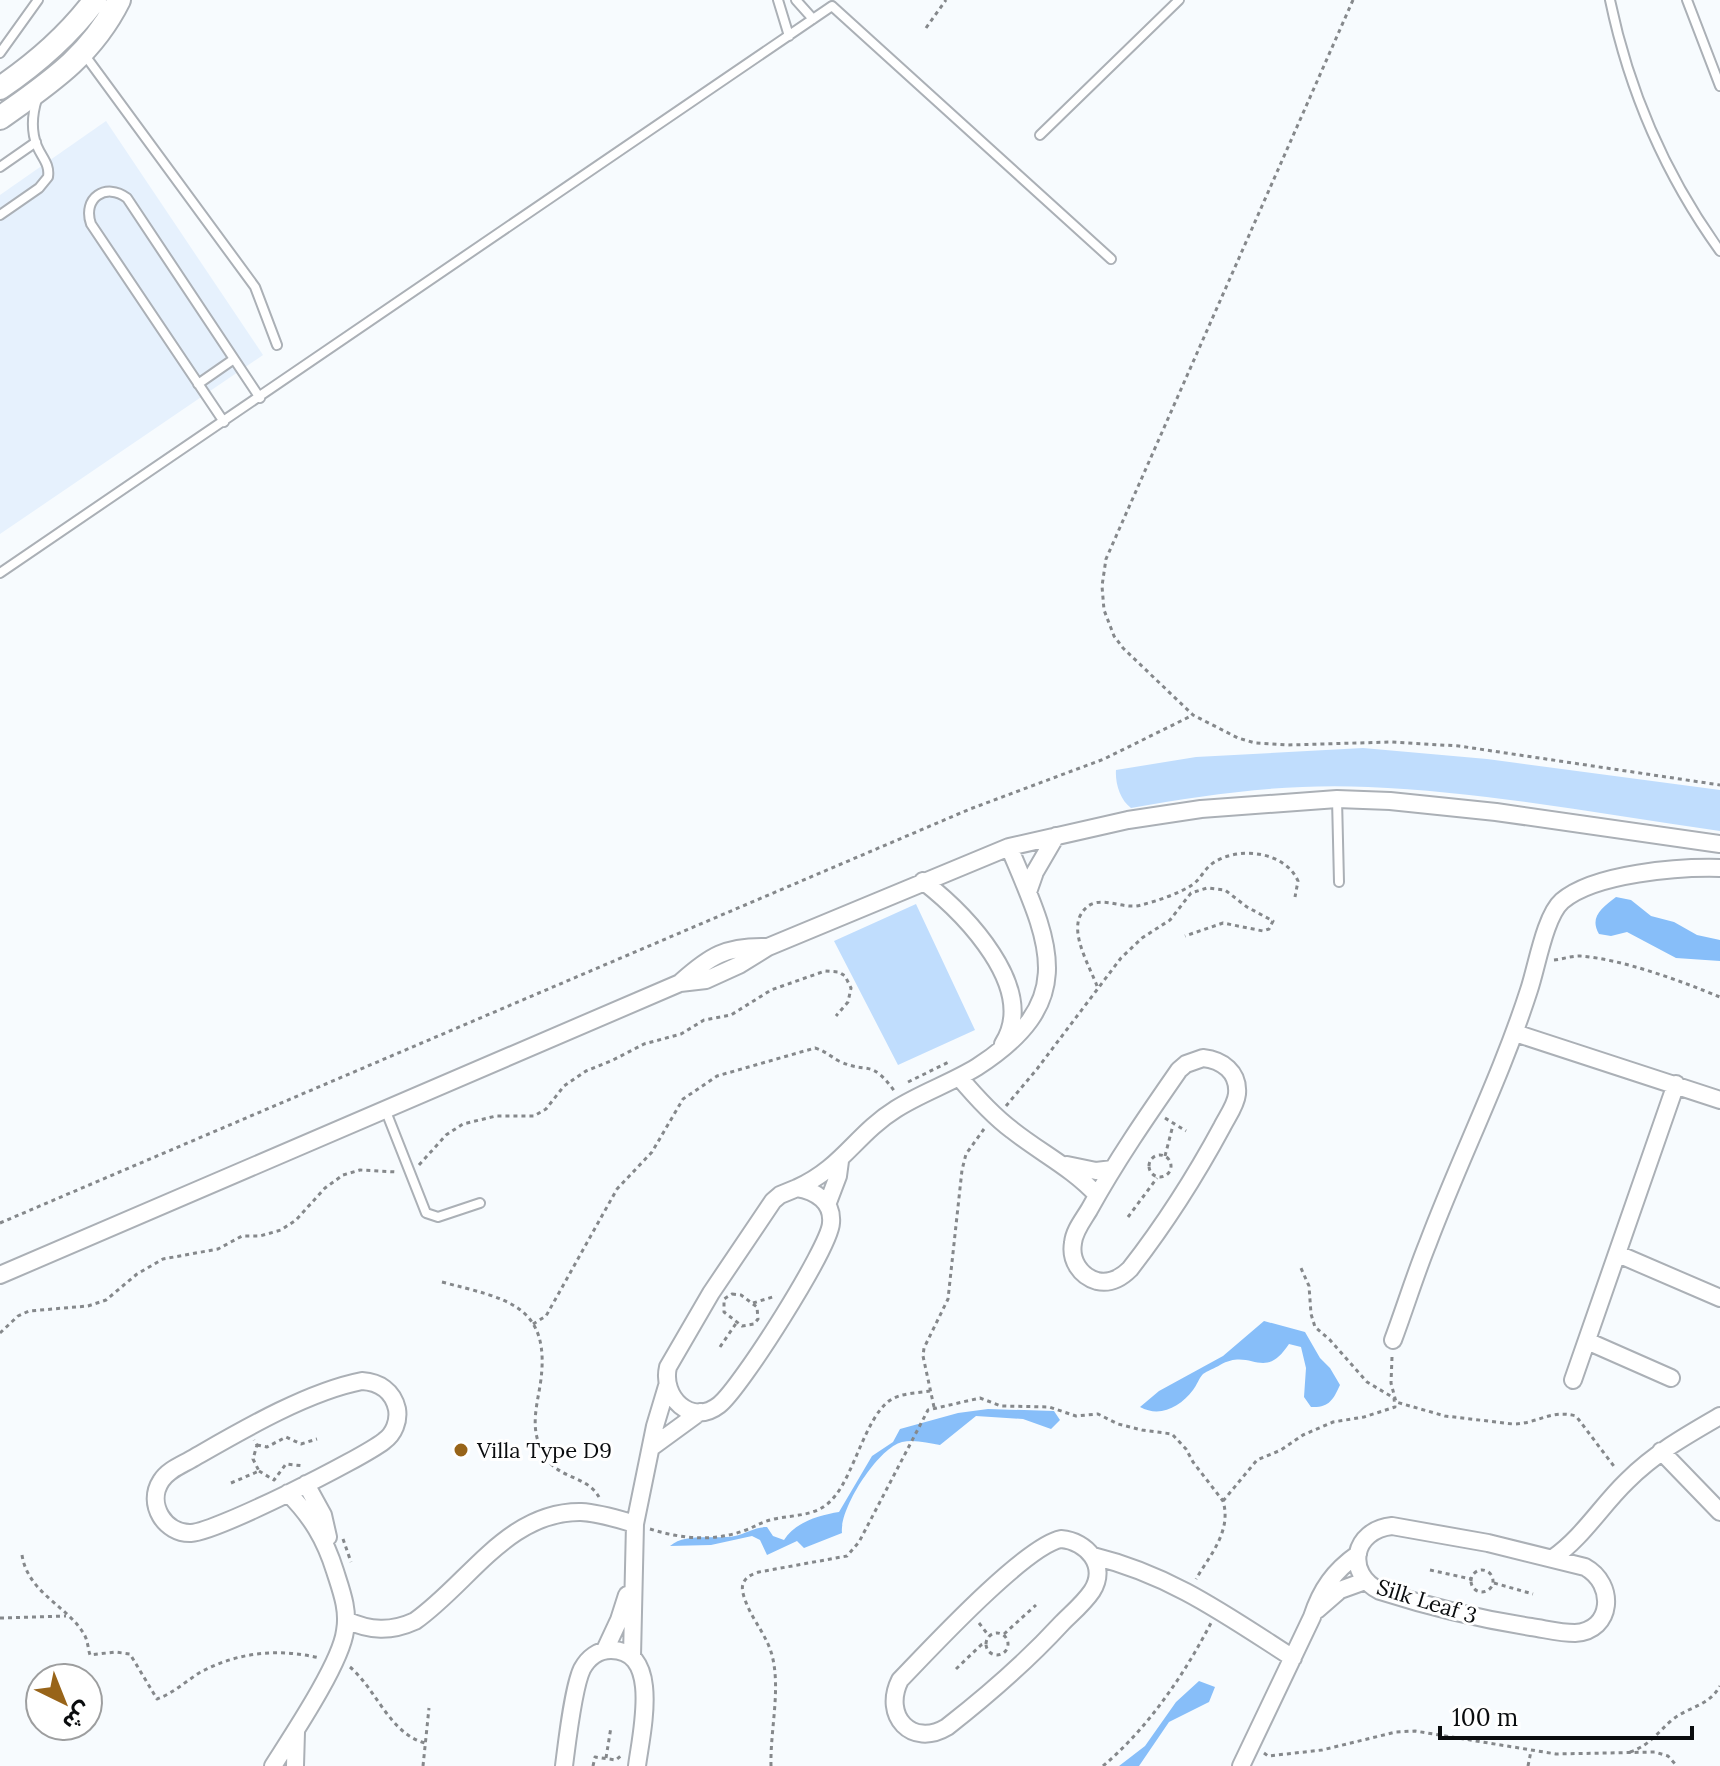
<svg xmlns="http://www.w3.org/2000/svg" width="1720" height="1766" viewBox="0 0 1720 1766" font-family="Lora,'Noto Sans Arabic',serif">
<rect width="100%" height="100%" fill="#f7fbfe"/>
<path fill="#e6f1fd" d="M 106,121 L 263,355 L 0,534 L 0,195 Z"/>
<path fill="#c0ddfd" d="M 1363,748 L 1487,759 L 1720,790 L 1720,831 C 1603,814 1486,792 1368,787 C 1289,783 1208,794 1131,808 C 1120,800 1115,783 1116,770 L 1196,757 Z
M 916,904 L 975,1030 L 898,1065 L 834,941 Z"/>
<path fill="#87bef9" d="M 1616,897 L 1631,900 L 1651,916 L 1674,922 L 1697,935 L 1720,940 L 1720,961 L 1676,958 L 1627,932 L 1611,936 L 1599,934 C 1589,917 1602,908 1616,897 Z
M 1264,1321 L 1305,1332 L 1320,1358 L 1330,1368 L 1340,1385 C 1333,1400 1329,1408 1311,1407 L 1304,1397 L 1306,1368 L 1301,1347 L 1289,1344 C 1263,1383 1252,1347 1220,1365 C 1215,1368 1207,1371 1203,1374 C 1199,1378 1197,1385 1193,1390 C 1180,1407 1160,1418 1140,1407 L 1159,1391 L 1223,1356 Z
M 988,1409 L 1054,1411 L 1060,1420 L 1051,1429 L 1023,1419 L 976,1416 L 940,1445 C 928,1443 914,1439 902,1442 C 878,1448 839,1509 842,1533 L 804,1548 L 797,1541 L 767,1555 L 760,1540 L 752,1536 L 711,1545 L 670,1546 C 686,1532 715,1540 735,1536 C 747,1533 755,1527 767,1527 L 773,1536 L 784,1540 C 795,1522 820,1515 839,1512 L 872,1456 L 893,1442 L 900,1429 L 958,1413 Z
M 1199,1681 L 1215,1687 L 1209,1702 L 1169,1722 L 1139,1766 L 1119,1766 L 1145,1746 L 1176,1702 Z"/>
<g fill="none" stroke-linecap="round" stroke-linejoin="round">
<g stroke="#abb0b6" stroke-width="12">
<path id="lane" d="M 778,0 L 789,36
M 796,0 L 813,19
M 1610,0 C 1629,91 1666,176 1720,251
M 1687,0 L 1720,86
M 0,53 L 38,0
M 84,54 L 255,287 L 277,345
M 1040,135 L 1179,0
M 0,167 L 36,142
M 0,215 L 39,188 L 48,177 C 50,164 42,158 37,146 C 31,131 32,115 37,99
M 198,384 L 234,359
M 224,422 L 91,224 C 82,198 106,182 127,198 L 260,398
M 0,573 L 832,6 L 1111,259
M 1337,799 L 1339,882
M 385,1109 L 426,1213 L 438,1217 L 480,1203"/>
</g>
<g stroke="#abb0b6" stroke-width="20">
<path id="street" d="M 923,881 C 964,913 1039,988 1003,1044
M 1028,892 L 1035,872 L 1056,836
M 681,982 C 710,956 726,946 766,947
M 1515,1033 L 1720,1100
M 1203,1058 C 1222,1060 1239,1072 1237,1094 C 1236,1105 1227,1117 1222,1127 C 1195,1177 1165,1224 1130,1269 C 1121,1278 1110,1284 1097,1281 C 1080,1276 1070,1260 1073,1243 C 1074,1231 1083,1220 1089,1210 C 1116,1161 1147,1116 1179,1070 L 1186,1064 Z
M 959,1077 C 975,1096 992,1115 1012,1130 C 1041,1153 1072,1168 1097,1195
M 1067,1165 L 1096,1171 L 1113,1169
M 797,1188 C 816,1191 833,1202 831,1223 C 830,1247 740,1389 719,1405 C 691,1427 661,1397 668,1367 L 711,1293 L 773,1201 L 780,1195 Z
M 797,1188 C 842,1168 856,1134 896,1109 C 921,1093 951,1083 977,1067 C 1081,1000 1049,942 1009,847
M 827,1205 L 838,1176 L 840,1161
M 1618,1254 L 1720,1298
M 0,1275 L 680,983 L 706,980 L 739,965 L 768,947 L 1009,847 L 1128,820 L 1201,809 L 1337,799 L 1390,801 L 1496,812 L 1720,844
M 1393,1340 C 1405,1308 1415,1275 1428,1243 C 1460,1158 1501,1077 1529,990 C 1537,966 1545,916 1562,901 C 1595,873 1679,867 1720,868
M 1587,1341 L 1671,1378
M 1573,1380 L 1676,1084
M 362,1381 C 379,1382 393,1391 397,1409 C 399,1421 394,1434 384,1441 C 361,1459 216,1532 191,1533 C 165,1534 146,1504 161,1481 C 167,1471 179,1466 190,1460 C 239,1432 306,1392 362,1381 Z
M 652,1447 L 700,1412
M 1661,1451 L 1720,1512
M 306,1484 L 323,1515 L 328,1537
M 1392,1526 L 1488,1543 L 1585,1567 C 1616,1584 1613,1631 1575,1633 C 1560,1633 1545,1629 1531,1627 C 1480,1619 1430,1607 1380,1591 C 1344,1573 1353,1530 1392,1526 Z
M 1061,1539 C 1087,1541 1108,1566 1092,1591 C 1084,1603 1072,1613 1062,1623 C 1027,1661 988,1695 947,1727 C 912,1748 882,1716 900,1680 C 929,1650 1025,1546 1061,1539 Z
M 1093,1556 C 1171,1575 1226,1615 1293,1658
M 1553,1558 C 1583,1537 1601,1506 1627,1481 C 1655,1453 1687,1435 1720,1416
M 1317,1610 L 1340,1590 L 1365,1581
M 346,1620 C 370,1631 391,1632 415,1621 C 469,1583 508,1511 581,1512 C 600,1513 618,1519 635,1524
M 605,1650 L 619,1620 L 627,1595
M 632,1656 L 635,1524 L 655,1426 L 667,1386
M 273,1766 C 292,1736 341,1663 345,1631 C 349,1610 341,1590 335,1571 C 325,1539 311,1516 288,1493
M 295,1766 L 296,1732
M 564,1766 C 567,1743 573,1688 582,1669 C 588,1658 598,1650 611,1650 C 662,1650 641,1734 637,1766
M 1241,1766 L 1312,1617 C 1321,1589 1334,1571 1358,1554"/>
</g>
<g stroke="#abb0b6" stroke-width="26">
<path id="secondary" d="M 0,88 C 37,63 68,36 95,0
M 0,118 C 49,83 91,56 119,0"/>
</g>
<path stroke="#85888b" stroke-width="3" stroke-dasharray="4 4" stroke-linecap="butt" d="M 1353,0 L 1106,559 L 1102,586 L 1104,610 L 1114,636 L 1123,648 L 1193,715 L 1238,738 L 1255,743 L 1288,745 L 1391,742 L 1459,746 L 1720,785
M 926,28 L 946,0
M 1554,960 C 1563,959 1571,956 1580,956 C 1622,959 1681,981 1720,997
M 1097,986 C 1090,967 1071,936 1080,916 C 1094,889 1120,911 1141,905 C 1157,901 1178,894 1192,885 C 1201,879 1204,869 1213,863 C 1238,846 1285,851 1298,881 L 1295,897
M 908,1082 L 951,1061
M 1006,1106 L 1037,1069 L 1121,958 L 1142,938 L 1170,920 L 1191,893 L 1207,888 L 1225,890 L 1247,907 L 1273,921 L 1269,929 L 1263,931 L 1223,923 L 1185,936
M 1165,1118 L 1186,1131
M1149 1166a11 11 0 1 1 22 0a11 11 0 1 1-22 0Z
M 1165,1156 L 1173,1125
M 419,1165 L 446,1135 L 463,1124 L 496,1116 L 534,1116 L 546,1109 L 564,1086 L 586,1071 L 613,1060 L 644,1044 L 681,1034 L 704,1020 L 731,1015 L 771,990 L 825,971 L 839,972 L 845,976 L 851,988 L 848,1002 L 836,1016
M 1128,1217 L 1157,1178
M 0,1223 L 970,809 L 1104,759 L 1193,715
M 442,1282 C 506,1299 553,1304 540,1386 C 537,1404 532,1423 538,1441 C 551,1483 584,1471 599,1497
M 732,1294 L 741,1295 L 757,1307 L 758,1319 L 754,1324 L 742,1326 L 724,1312 L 724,1299 Z
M 753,1303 L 776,1296
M 533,1324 L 546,1316 L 617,1189 L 652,1152 L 683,1099 L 717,1076 L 815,1048 C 825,1051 830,1056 839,1061 C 868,1075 870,1057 895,1092
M 0,1333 L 18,1316 L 29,1311 L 88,1306 L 106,1300 L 137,1274 L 163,1259 L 218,1249 L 242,1236 L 260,1236 L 281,1230 L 296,1220 L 325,1188 L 343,1175 L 360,1170 L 397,1172
M 720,1347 L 737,1322
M 1392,1357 L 1391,1383 L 1396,1402 L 1445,1416 L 1513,1424 C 1537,1424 1551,1409 1576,1416 L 1616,1469
M 934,1407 L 923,1356 L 924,1348 L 948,1299 L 962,1170 L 966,1154 L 984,1129
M 257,1445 L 267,1447 L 286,1437 L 301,1444 L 317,1439
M 259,1471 L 274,1480 L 286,1464 L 304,1466
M 231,1483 L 259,1471 L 253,1459 L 257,1445 L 254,1440
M 1223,1501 L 1257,1460 L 1281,1450 L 1303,1435 L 1333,1422 L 1364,1417 L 1395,1407 L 1394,1398 L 1367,1382 L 1330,1340 L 1315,1327 L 1311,1314 L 1309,1286 L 1300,1266
M 650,1529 C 682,1539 714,1542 746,1530 C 756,1526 764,1521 774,1519 C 797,1514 819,1517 835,1496 C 854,1473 866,1418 889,1401 C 900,1393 917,1393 930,1391
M 343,1539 L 351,1562
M 22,1555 C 28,1594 70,1607 85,1636 C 88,1642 88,1649 90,1655 L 115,1652 L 130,1654 L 157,1699 C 172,1694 185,1682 199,1673 C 237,1652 278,1648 320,1658
M1471 1581a11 11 0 1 1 22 0a11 11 0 1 1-22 0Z
M 1430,1570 L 1471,1579
M 1494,1583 L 1533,1594
M 0,1618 L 66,1616
M 979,1623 L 989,1636
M986 1644a11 11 0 1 1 22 0a11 11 0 1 1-22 0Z
M 1004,1634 L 1036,1605
M 350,1667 C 376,1689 390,1734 425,1743
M 956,1669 L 981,1645 L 986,1643
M 1630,1752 C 1650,1745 1657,1733 1672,1720 C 1689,1706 1708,1707 1720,1686
M 1264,1753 L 1268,1756 L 1322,1750 L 1396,1732 L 1415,1731 L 1556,1754 L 1655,1752 L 1668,1756 L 1677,1766
M 606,1758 L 611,1727
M 423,1766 L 429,1708
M 593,1766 L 595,1757 L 616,1760 L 623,1754
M 771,1766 C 770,1730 781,1690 772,1655 C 766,1633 748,1615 743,1593 C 740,1581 748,1575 759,1572 L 847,1556 L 859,1542 L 928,1410 L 980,1398 L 1001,1406 L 1049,1407 L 1076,1416 L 1098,1414 L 1118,1424 L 1142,1430 L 1172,1434 L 1186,1449 L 1193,1462 L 1223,1501 C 1232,1531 1210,1555 1196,1579
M 1103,1766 C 1148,1728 1184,1675 1211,1623
M 1528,1766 L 1531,1751"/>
<use href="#lane" stroke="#fff" stroke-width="8"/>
<use href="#street" stroke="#fff" stroke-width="16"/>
<use href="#secondary" stroke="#fff" stroke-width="22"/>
</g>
<circle fill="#986419" stroke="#fff" stroke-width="3" cx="461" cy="1450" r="8"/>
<g text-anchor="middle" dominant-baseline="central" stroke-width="6" stroke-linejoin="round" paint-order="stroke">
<g font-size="22" fill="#0a0c0e" stroke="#fff" text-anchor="start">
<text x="477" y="1450">Villa Type D9</text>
</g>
<g font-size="22" fill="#0a0c0e" stroke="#fff">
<text transform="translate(1427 1601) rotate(17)">Silk Leaf 3</text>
</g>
</g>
<g transform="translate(64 1702) rotate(137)"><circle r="38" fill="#ffffff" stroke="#9d9e9f" stroke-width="2"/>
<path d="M0-6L14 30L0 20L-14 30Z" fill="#986419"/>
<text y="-12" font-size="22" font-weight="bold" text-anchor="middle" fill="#0a0c0e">ش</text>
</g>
<path d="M1440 1726v12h252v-12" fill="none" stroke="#0a0c0e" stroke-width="4"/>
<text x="1452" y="1726" font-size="24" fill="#0a0c0e" stroke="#ffffff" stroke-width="6" paint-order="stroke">100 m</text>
</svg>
